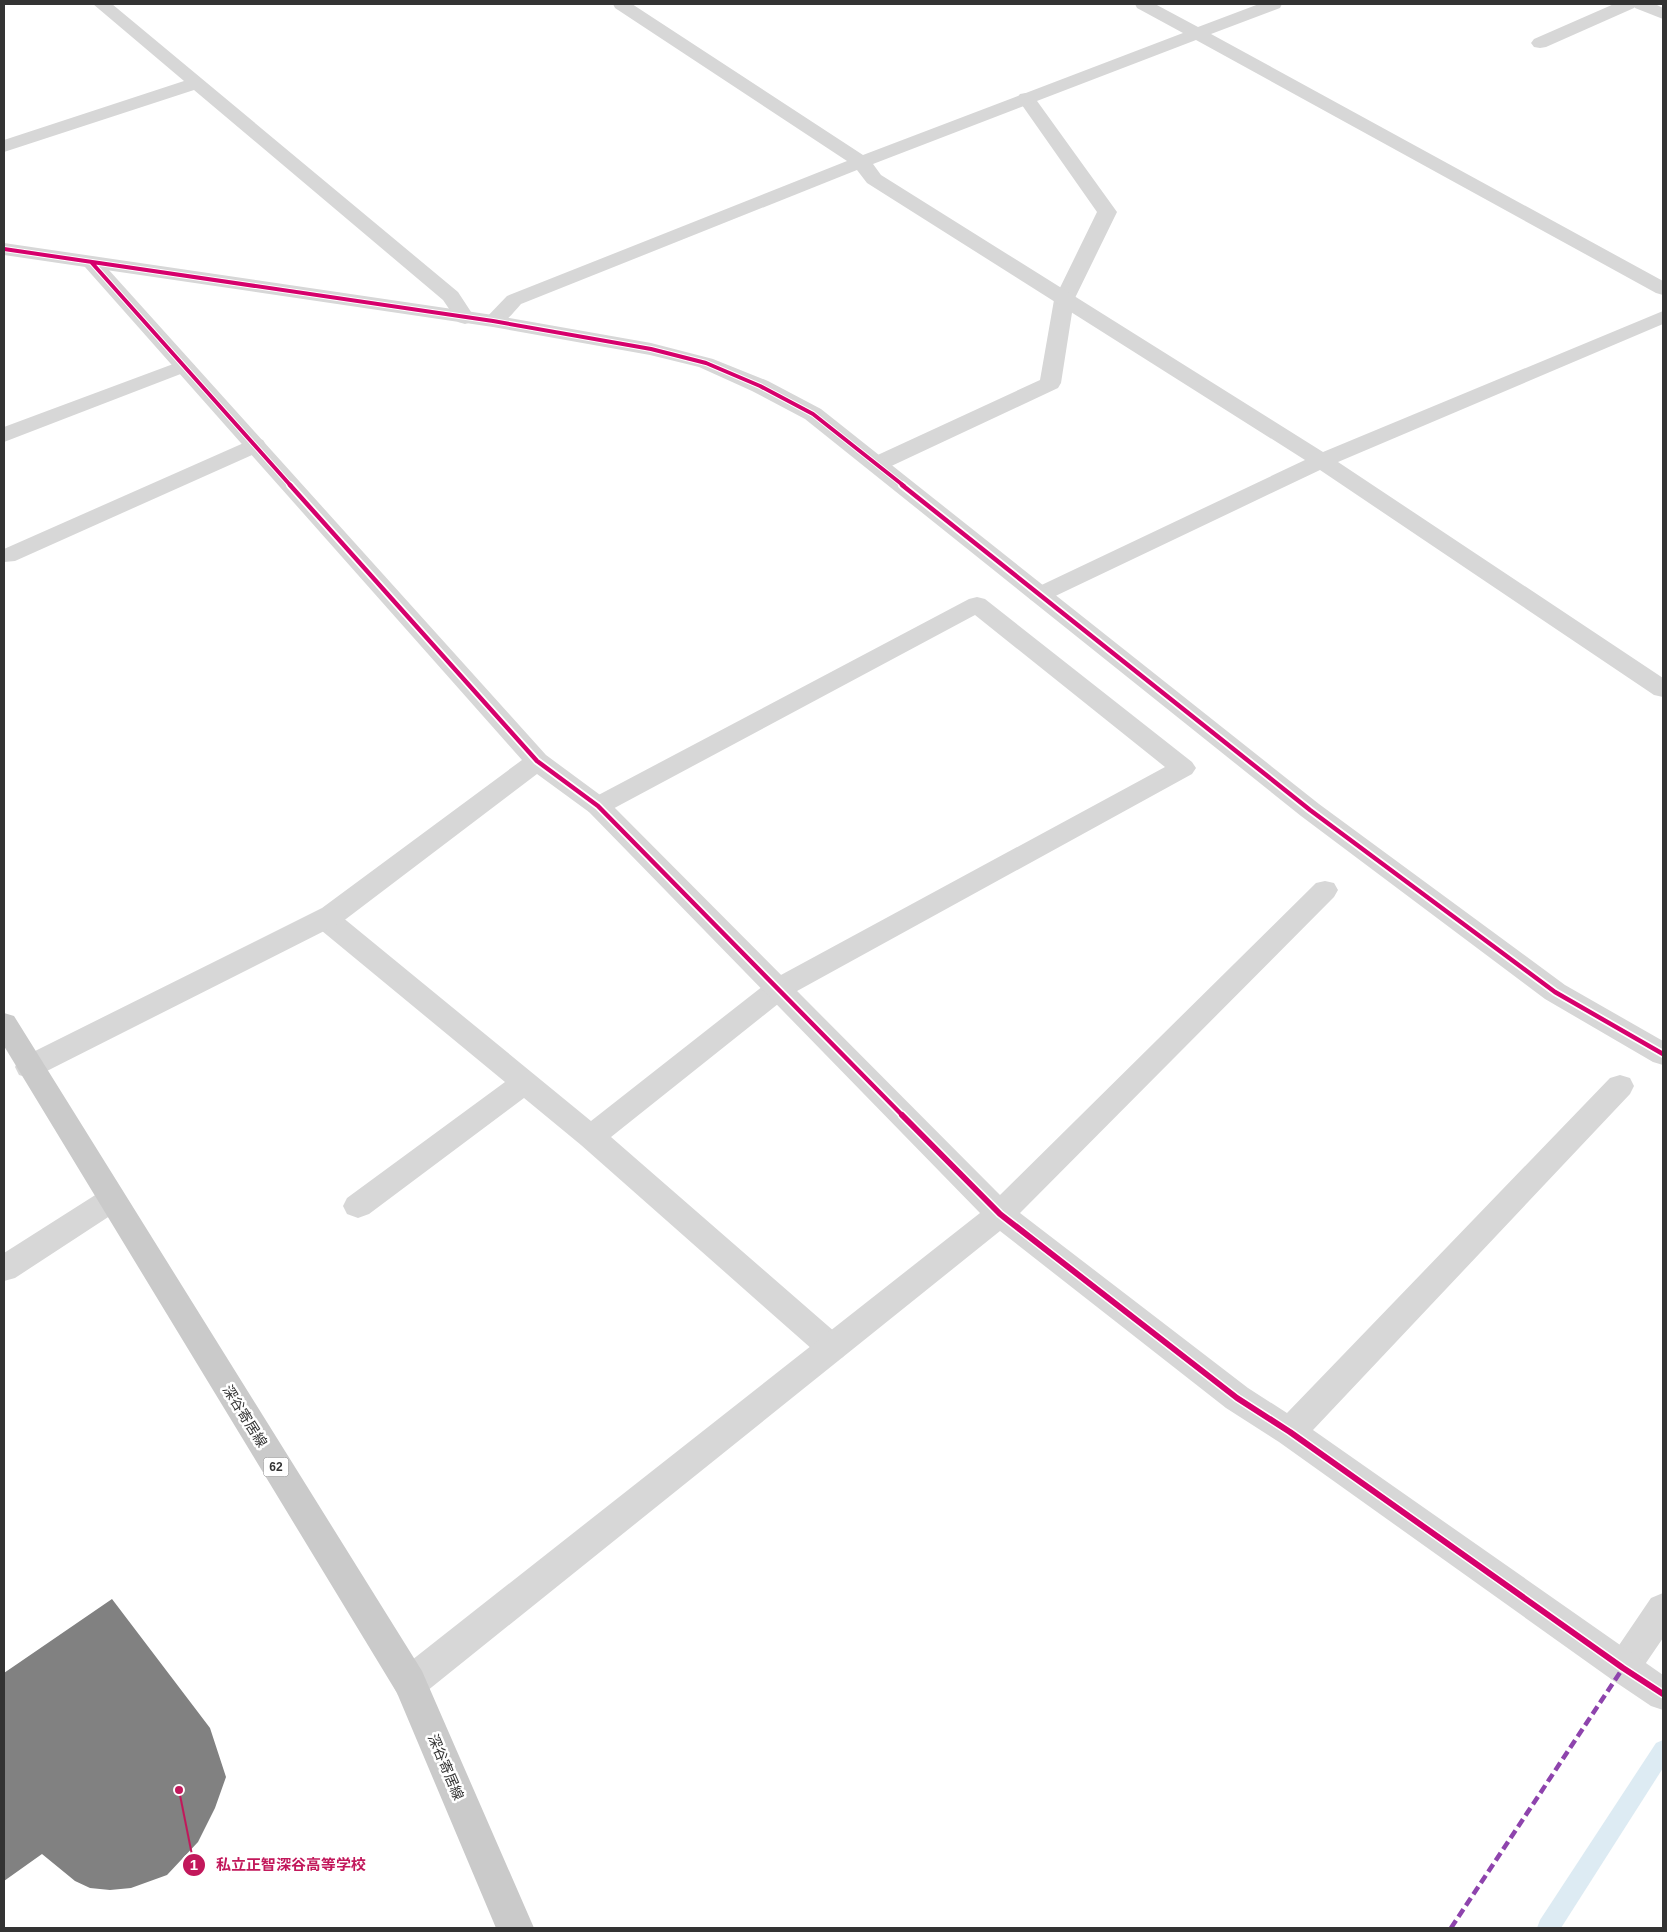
<svg xmlns="http://www.w3.org/2000/svg" width="1667" height="1932" viewBox="0 0 1667 1932" font-family="Arial,'Noto Sans JP',sans-serif">
<rect width="100%" height="100%" fill="#fff"/>
<g fill="none" stroke-linecap="round" stroke-linejoin="round">
<path fill="#ddebf3" fill-rule="evenodd" d="M 1663,1740 L 1663,1768 L 1561,1928 L 1537,1928 L 1540,1920 L 1656,1743 Z"/>
</g>
<path fill="#818181" d="M 112,1599 L 210,1728 L 226,1777 L 215,1808 L 198,1842 L 167,1875 L 131,1888 L 110,1890 L 90,1888 L 75,1881 L 42,1854 L 4,1881 L 4,1673 Z"/>
<g fill="none" stroke-linecap="round" stroke-linejoin="round">
<path fill="#d7d7d7" fill-rule="evenodd" d="M 1614,4 L 1637,4 L 1634,8 L 1546,47 L 1540,48 L 1534,47 L 1531,43 L 1534,39 Z
M 1026,93 L 1032,94 L 1117,212 L 1074,300 L 1061,383 L 1058,388 L 885,469 L 877,471 L 869,469 L 866,464 L 869,459 L 1040,380 L 1054,300 L 1097,212 L 1017,98 L 1020,94 Z
M 184,360 L 191,362 L 195,366 L 191,370 L 4,442 L 4,427 Z
M 255,438 L 263,440 L 266,445 L 263,450 L 15,561 L 4,562 L 4,549 Z
M 977,597 L 985,599 L 1192,762 L 1196,768 L 1192,774 L 788,996 L 611,1137 L 843,1339 L 848,1348 L 843,1357 L 832,1361 L 821,1357 L 581,1145 L 524,1098 L 369,1214 L 358,1218 L 347,1214 L 343,1206 L 347,1198 L 505,1082 L 316,926 L 312,919 L 316,912 L 326,909 L 336,912 L 591,1121 L 768,982 L 1165,767 L 975,615 L 607,812 L 598,815 L 589,812 L 585,806 L 589,800 L 969,599 Z
M 111,1188 L 122,1192 L 126,1200 L 122,1208 L 15,1278 L 4,1281 L 4,1253 L 100,1192 Z
M 1663,1593 L 1663,1638 L 1635,1679 L 1623,1684 L 1611,1679 L 1606,1668 L 1611,1657 L 1651,1598 Z"/>
<path fill="#d7d7d7" fill-rule="evenodd" d="M 93,4 L 112,4 L 458,292 L 475,318 L 472,322 L 465,324 L 458,322 L 443,300 L 194,90 L 4,152 L 4,140 L 184,81 Z
M 613,4 L 632,4 L 863,155 L 1183,33 L 1137,8 L 1135,4 L 1155,4 L 1198,27 L 1259,4 L 1282,4 L 1280,8 L 1211,34 L 1663,281 L 1663,295 L 1656,293 L 1196,40 L 873,164 L 881,175 L 1323,452 L 1663,311 L 1663,324 L 1338,462 L 1663,678 L 1663,697 L 1654,695 L 1320,470 L 1047,600 L 1039,602 L 1031,600 L 1027,595 L 1031,590 L 1305,460 L 867,183 L 857,170 L 521,304 C 511,315 502,329 486,325 L 483,321 L 507,296 L 847,161 L 615,8 Z
M 1632,4 L 1655,4 L 1663,8 L 1663,19 L 1635,8 Z
M 92,257 L 99,259 L 546,755 L 607,800 L 1000,1195 L 1316,883 L 1325,881 L 1334,883 L 1338,890 L 1334,897 L 1020,1213 L 1248,1388 L 1287,1413 L 1610,1078 L 1620,1075 L 1630,1078 L 1634,1086 L 1630,1094 L 1313,1430 L 1663,1675 L 1663,1710 L 1651,1706 L 1611,1679 L 1279,1442 L 1226,1408 L 1000,1231 L 422,1695 L 410,1699 L 398,1695 L 392,1683 L 398,1671 L 980,1213 L 589,812 L 537,774 L 342,922 L 39,1075 L 29,1078 L 19,1075 L 15,1067 L 19,1059 L 322,908 L 522,760 L 85,267 L 82,263 L 85,259 Z"/>
<path fill="#d7d7d7" fill-rule="evenodd" d="M 4,243 L 493,315 L 651,343 L 713,359 L 768,381 L 821,409 L 1319,804 L 1565,985 L 1663,1041 L 1663,1065 L 1653,1062 L 1545,999 L 1301,816 L 805,419 L 752,391 L 699,367 L 650,355 L 493,327 L 4,255 Z"/>
<path fill="#cacaca" fill-rule="evenodd" d="M 4,1013 L 14,1016 L 422,1671 L 534,1928 L 496,1928 L 397,1693 L 4,1046 Z"/>
<path stroke="#8e44ad" stroke-width="4.5" stroke-dasharray="9 4.5" stroke-linecap="butt" d="M 1451,1928 L 1623,1668"/>
<g stroke="#fff" stroke-width="6">
<path id="cycleway-far2" d="M 4,249 L 493,321 L 651,349 L 706,363 L 760,386 L 813,414 L 904,486
M 92,263 L 291,486"/>
</g>
<g stroke="#fff" stroke-width="8">
<path id="cycleway-far1" d="M 290,485 L 537,761 L 598,806 L 903,1116
M 902,485 L 1310,810 L 1555,992 L 1663,1054"/>
</g>
<g stroke="#fff" stroke-width="9">
<path id="cycleway" d="M 902,1115 L 1000,1214 L 1237,1398 L 1290,1432 L 1623,1668 L 1663,1694"/>
</g>
<use href="#cycleway-far2" stroke="#d6006c" stroke-width="4"/>
<use href="#cycleway-far1" stroke="#d6006c" stroke-width="4.5"/>
<use href="#cycleway" stroke="#d6006c" stroke-width="6"/>
</g>
<g text-anchor="middle" dominant-baseline="central" stroke-width="5" stroke-linejoin="round" paint-order="stroke">
<rect fill="#fff" stroke="#707070" stroke-width="1" x="263.5" y="1457.5" width="25" height="19" rx="4"/>
<g font-size="12" font-weight="bold" fill="#333">
<text x="276" y="1467">62</text>
</g>
<g font-size="14" fill="#333" stroke="#fff">
<text transform="translate(245 1416) rotate(58)">深谷寄居線</text>
<text transform="translate(446 1767) rotate(67)">深谷寄居線</text>
</g>
</g>
<path fill="none" stroke="#c2185b" stroke-width="2" d="M179 1790L194 1865"/>
<g fill="#c2185b" stroke="#fff" stroke-width="2">
<circle cx="179" cy="1790" r="5"/>
<circle cx="194" cy="1865" r="12"/>
</g>
<g font-size="15" text-anchor="middle" font-weight="bold" fill="#fff">
<text x="194" y="1870">1</text>
</g>
<g font-size="15" text-anchor="middle" font-weight="bold" fill="#c2185b" stroke="#fff" stroke-width="5" stroke-linejoin="round" paint-order="stroke">
<text x="291" y="1870">私立正智深谷高等学校</text>
</g>
<rect width="1667" height="1932" fill="none" stroke="#333333" stroke-width="10"/>
</svg>
